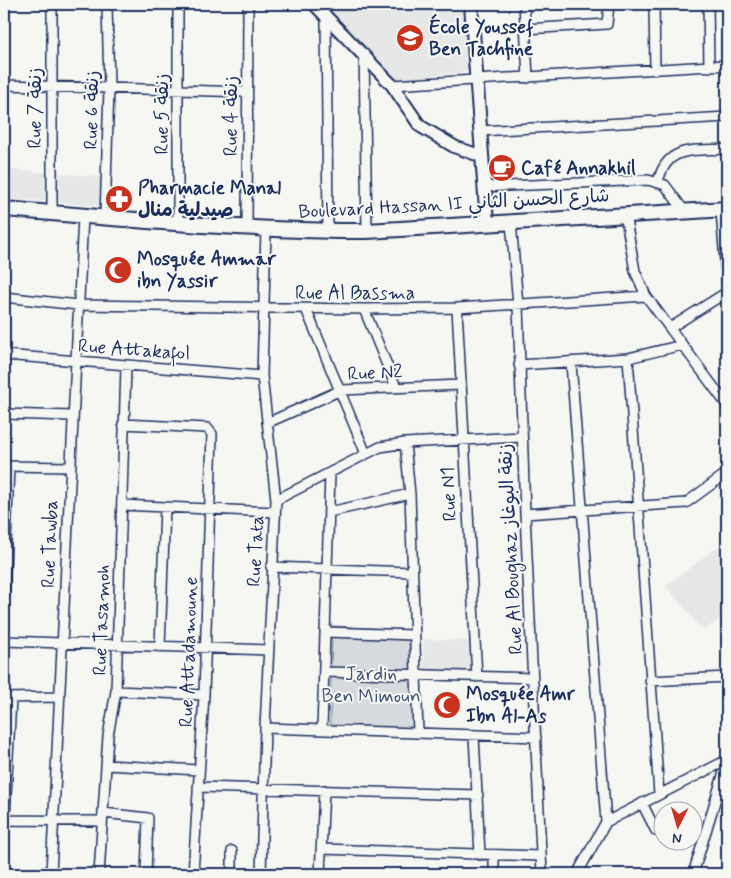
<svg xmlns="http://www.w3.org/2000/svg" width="731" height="878" viewBox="0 0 731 878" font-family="Mynerve,'Playpen Sans Arabic',sans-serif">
<rect width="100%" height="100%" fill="#f6f6f2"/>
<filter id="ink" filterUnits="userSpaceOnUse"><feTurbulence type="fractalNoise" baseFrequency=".02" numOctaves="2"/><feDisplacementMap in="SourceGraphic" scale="10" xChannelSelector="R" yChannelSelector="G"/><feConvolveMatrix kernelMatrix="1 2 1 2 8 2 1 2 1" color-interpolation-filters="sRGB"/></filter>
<g filter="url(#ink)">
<path fill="#e6e7e7" d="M 324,4 L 463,4 L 469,72 L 392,80 Z
M 4,169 L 102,177 L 100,206 L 4,198 Z
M 727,540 L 727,615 L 703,630 L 666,586 Z
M 424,639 L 471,641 L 470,673 L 423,671 Z"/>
<path fill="#d6d9dd" stroke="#78849e" d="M 332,626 L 408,630 L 416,728 L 330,725 Z"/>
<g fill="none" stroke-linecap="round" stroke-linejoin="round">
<g stroke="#1b2f5e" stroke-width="12">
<path id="minor" d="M 52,4 L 52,213
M 178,4 L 178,224
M 524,4 L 528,78
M 654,4 L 655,70
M 708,4 L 709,67
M 326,16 L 328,231
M 525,29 L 607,24 L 609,4
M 364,54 L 367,231
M 4,85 L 247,92
M 392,85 L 727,65
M 479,131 L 727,117
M 658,182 C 667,144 695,151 727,149
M 483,187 L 648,180 L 665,185 L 685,212
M 721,210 L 727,289
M 625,214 L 635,271 L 646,296 L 727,405
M 105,218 L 109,88 L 107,4
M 511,222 L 518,305 L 525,514 L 542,874
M 247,229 L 248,4
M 4,297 L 78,305 L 364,309 L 457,308 L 646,296
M 457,308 L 477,677
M 306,309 L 366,454
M 364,309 L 396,387
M 670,328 L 727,292
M 4,355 L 262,376
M 628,358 L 659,794
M 571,363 L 606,822
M 519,365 L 628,358 L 682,345
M 4,414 L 72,416
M 267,423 L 341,390 L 461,385
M 123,424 L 207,428 L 212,434 L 204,695 L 193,874
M 405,443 L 410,494 L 418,733
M 4,466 L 69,467
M 276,500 L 380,447 L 405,443 L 522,437
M 122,505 L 275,512
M 329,512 L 410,494
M 525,514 L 686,503 L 727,473
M 271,567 L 412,572
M 4,596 L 9,466
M 326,632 L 414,635
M 4,641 L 268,650
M 160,647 L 165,507
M 326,672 L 533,678
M 650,681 L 727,677
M 116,691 L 204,695
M 4,698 L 60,697
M 265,728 L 536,737
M 322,730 L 330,473
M 474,735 L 480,855
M 106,765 L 199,770
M 198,787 L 478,795
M 642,803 L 656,831
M 103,813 L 148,818 L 146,874
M 4,820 L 102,821
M 606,822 L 727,760
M 4,837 L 11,698
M 321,849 L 541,856
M 494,855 L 494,874
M 51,874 L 83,216
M 99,874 L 108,736 L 116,691 L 126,366
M 232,874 L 232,851
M 261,874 L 265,728 L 276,500 L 262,376 L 266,230
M 320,874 L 324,790
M 577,874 L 606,822
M 693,874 L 727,762"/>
</g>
<g stroke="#1b2f5e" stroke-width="15">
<path id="tertiary" d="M 314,4 L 392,85 L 420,126 L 455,147 L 481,156"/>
</g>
<g stroke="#1b2f5e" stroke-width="16">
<path id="secondary" d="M 471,4 L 487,223"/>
</g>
<g stroke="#1b2f5e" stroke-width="18">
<path id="primary" d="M 4,209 C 125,219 245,231 367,231 L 727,209"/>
</g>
<use href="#minor" stroke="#f6f6f2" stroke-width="9"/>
<use href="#tertiary" stroke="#f6f6f2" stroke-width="11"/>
<use href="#secondary" stroke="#f6f6f2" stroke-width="12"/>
<use href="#primary" stroke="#f6f6f2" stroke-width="14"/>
</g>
</g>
<defs>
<g id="school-disc" transform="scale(1.4375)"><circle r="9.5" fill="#c8321e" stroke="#f6f6f2"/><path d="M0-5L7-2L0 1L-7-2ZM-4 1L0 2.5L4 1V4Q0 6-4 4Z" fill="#fff"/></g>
<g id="cafe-disc" transform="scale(1.4375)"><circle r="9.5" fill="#c8321e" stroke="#f6f6f2"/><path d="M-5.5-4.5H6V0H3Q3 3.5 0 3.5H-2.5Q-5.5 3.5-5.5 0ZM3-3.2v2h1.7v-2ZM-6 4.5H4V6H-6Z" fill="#fff"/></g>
<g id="pharmacy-disc" transform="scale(1.4375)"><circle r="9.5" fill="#c8321e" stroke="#f6f6f2"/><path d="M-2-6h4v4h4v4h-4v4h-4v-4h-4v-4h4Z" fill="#fff"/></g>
<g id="mosque-disc" transform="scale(1.4375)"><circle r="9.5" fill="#c8321e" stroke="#f6f6f2"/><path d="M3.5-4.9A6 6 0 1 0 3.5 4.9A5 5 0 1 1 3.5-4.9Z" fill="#fff"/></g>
</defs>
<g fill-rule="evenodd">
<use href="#school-disc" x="410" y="38"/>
<use href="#cafe-disc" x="502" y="168"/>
<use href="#pharmacy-disc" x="119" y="199"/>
<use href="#mosque-disc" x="118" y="270"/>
<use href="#mosque-disc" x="447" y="705"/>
</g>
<g text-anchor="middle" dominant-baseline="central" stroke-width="4" stroke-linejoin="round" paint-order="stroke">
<g font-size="19" font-weight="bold" fill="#1b2f5e" stroke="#f6f6f2" text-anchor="start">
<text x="429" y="27">École Youssef<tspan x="429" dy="22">Ben Tachfine</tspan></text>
<text x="521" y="168">Café Annakhil</text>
<text x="138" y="188">Pharmacie Manal<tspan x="138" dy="22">صيدلية منال</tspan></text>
<text x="137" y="259">Mosquée Ammar<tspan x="137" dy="22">ibn Yassir</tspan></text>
<text x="466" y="694">Mosquée Amr<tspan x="466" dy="22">Ibn Al-As</tspan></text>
</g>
<g font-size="19" fill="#1b2f5e" stroke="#f6f6f2">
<text transform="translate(35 108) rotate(-90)">Rue 7 زنقة</text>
<text transform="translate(92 110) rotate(-89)">Rue 6 زنقة</text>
<text transform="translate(162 114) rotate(-90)">Rue 5 زنقة</text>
<text transform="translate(231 116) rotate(-90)">Rue 4 زنقة</text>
<text transform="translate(454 204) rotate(-3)">Boulevard Hassan II شارع الحسن الثاني</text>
<text x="355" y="293">Rue Al Bassma</text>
<text transform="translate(134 350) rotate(4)">Rue Attakafol</text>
<text transform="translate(375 373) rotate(-3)">Rue N2</text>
<text transform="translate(449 494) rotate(-93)">Rue N1</text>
<text transform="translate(50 544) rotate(-88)">Rue Tawba</text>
<text transform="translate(511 549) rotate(-93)">Rue Al Boughaz زنقة البوغاز</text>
<text transform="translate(256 551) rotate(-87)">Rue Tata</text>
<text transform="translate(102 620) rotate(-88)">Rue Tasamoh</text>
<text transform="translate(189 652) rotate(-88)">Rue Attadamoune</text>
</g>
<g font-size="19" fill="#405177" stroke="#f6f6f2">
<text x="371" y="674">Jardin<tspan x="371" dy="22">Ben Mimoun</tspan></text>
</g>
</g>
<rect width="731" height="878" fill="none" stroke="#f6f6f2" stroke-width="20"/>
<rect x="10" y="10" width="711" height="858" fill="none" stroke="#1b2f5e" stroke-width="2" filter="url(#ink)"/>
<g transform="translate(678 826) rotate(185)"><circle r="24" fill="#f6f6f2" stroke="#9ea6b7"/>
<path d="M0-4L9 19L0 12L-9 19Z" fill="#c8321e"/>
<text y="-8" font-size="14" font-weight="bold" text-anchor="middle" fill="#1b2f5e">N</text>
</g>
</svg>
